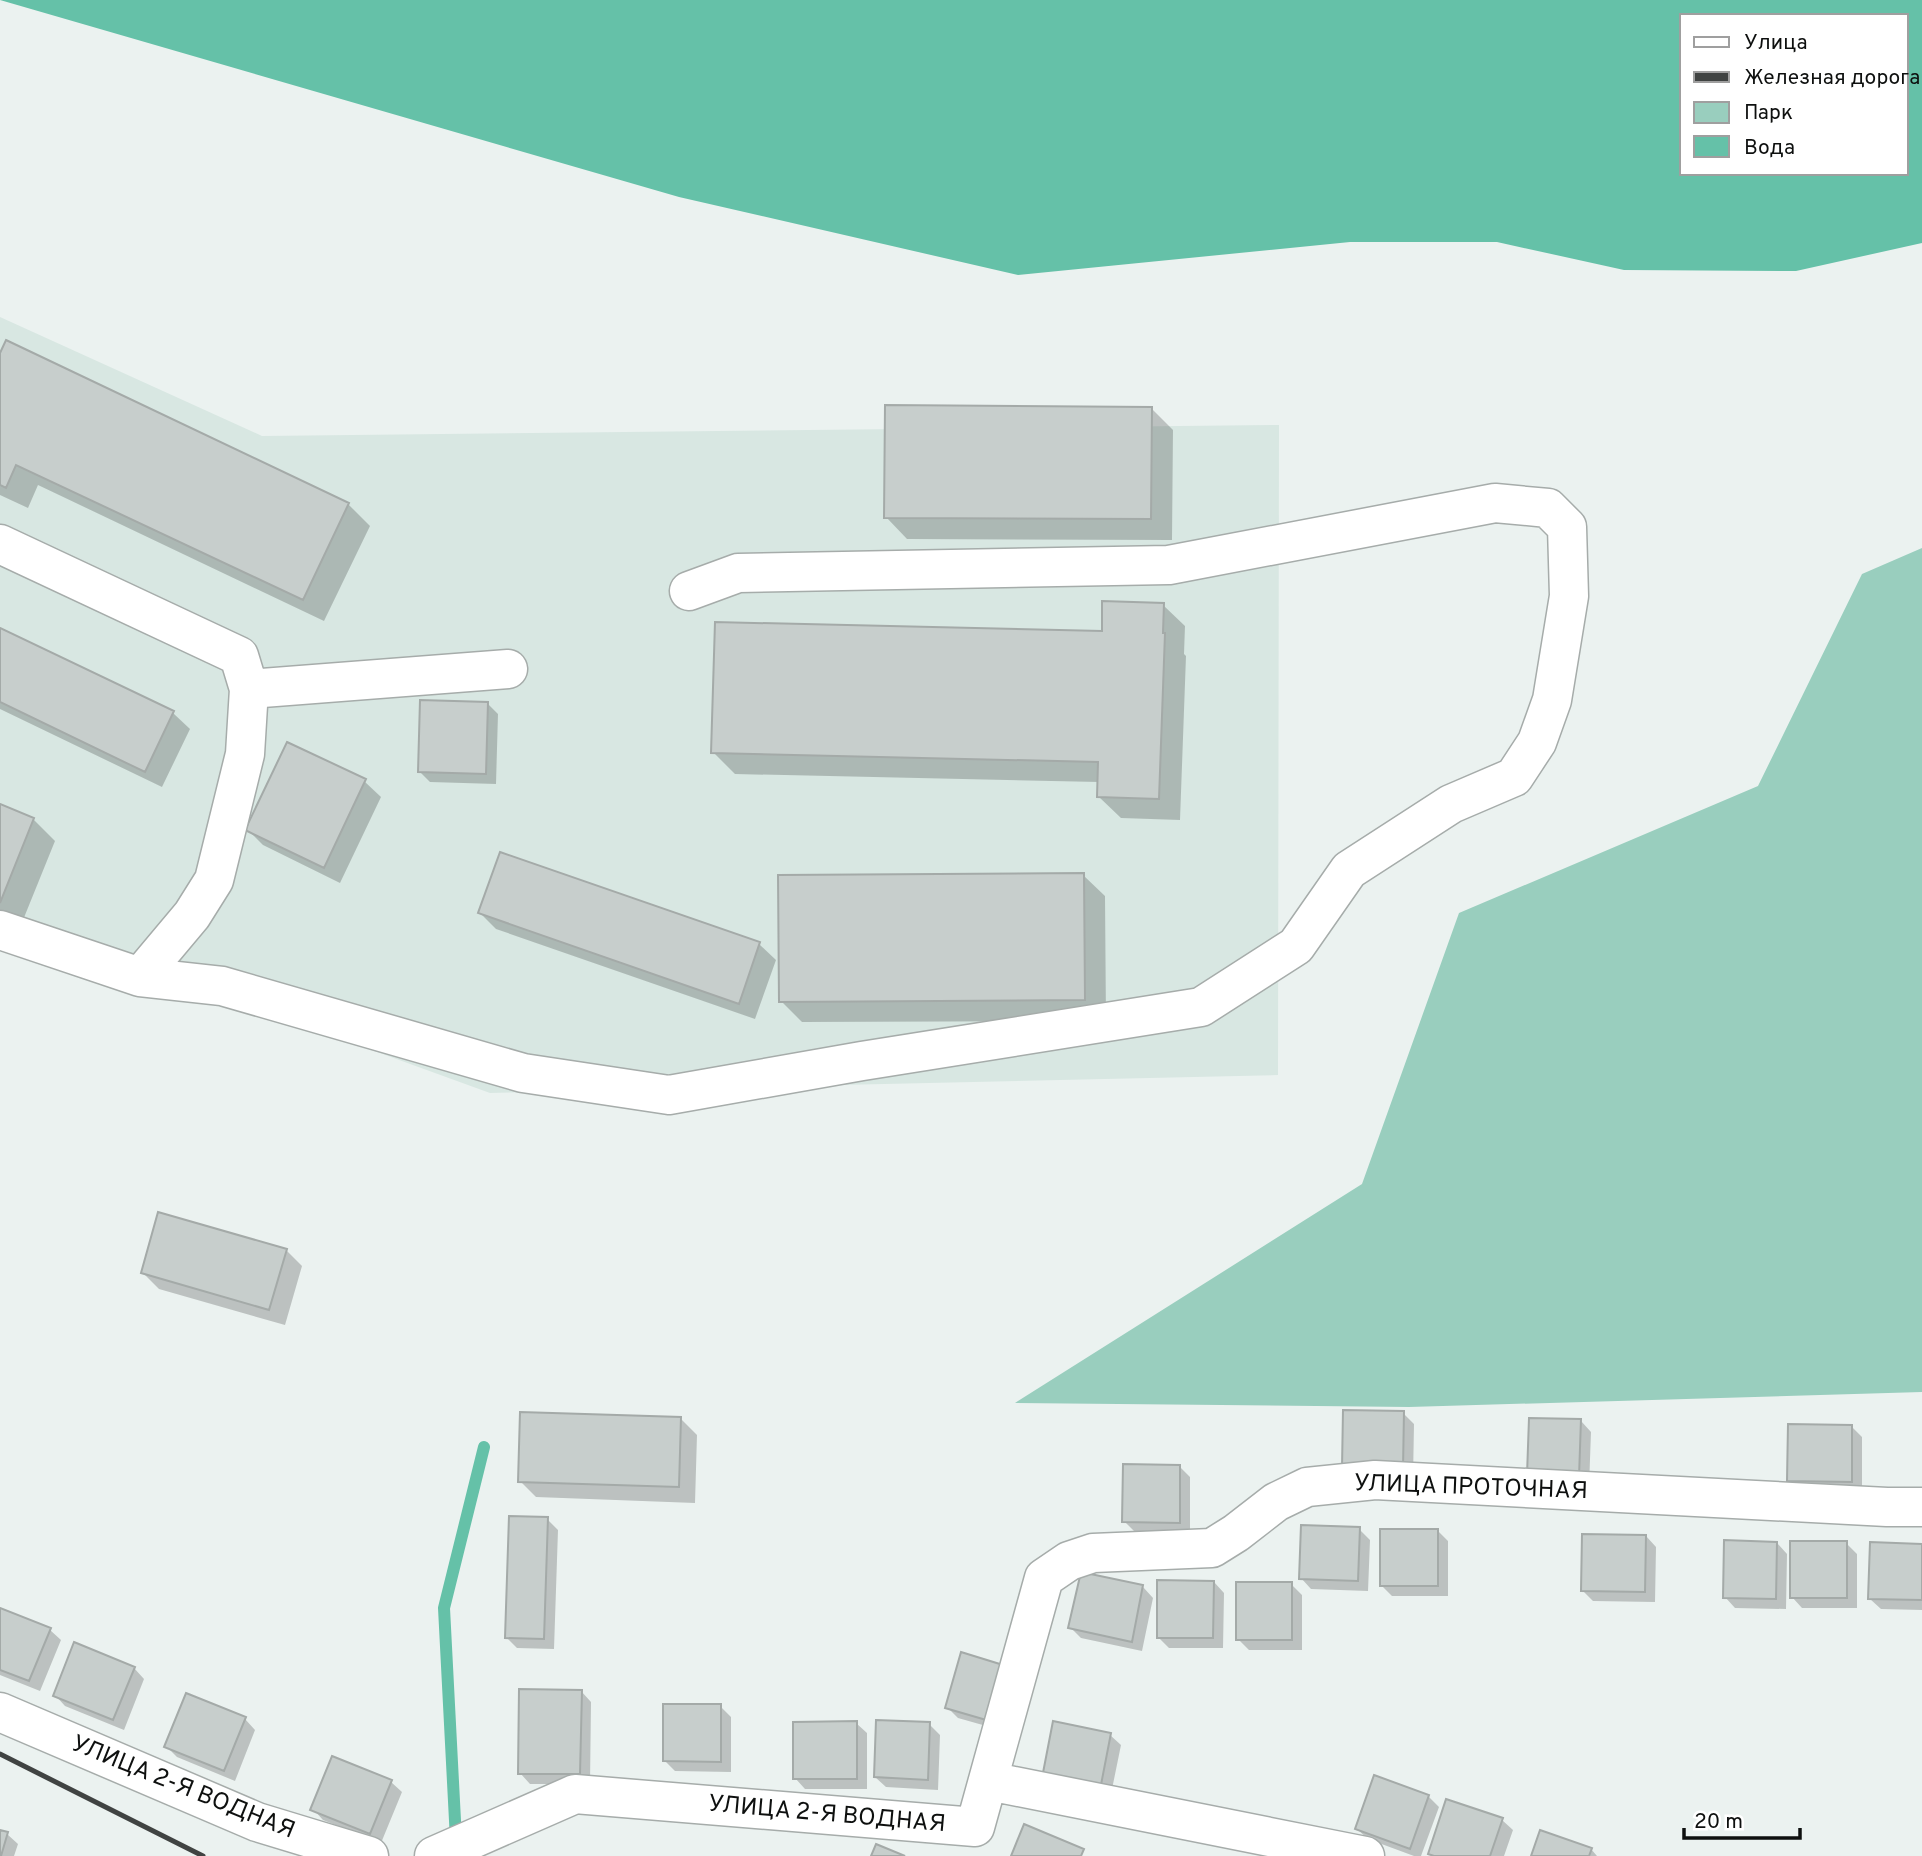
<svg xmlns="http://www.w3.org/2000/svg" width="1922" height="1856" viewBox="0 0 1922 1856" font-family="Overpass,sans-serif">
<rect width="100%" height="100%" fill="#ebf2f0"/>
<path fill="#d8e7e2" d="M 0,317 L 262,436 L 1279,425 L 1278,1075 L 490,1093 L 0,915 Z"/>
<path fill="#99cebe" d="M 1922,548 L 1922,1392 L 1409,1407 L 1015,1403 L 1362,1184 L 1459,913 L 1758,786 L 1862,574 Z"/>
<path fill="#65c1a8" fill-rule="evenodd" d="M 0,0 L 1922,0 L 1922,243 L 1796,271 L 1624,270 L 1497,242 L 1350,242 L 1018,275 L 679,197 ZM 1682,16 L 1906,16 L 1906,173 L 1682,173 Z"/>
<path fill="#0003" d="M 0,357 L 348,504 L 370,526 L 324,621 L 38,485 L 28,508 L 0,495 Z
M 1151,408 L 1173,430 L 1172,540 L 907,539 L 886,517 Z
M 1163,605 L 1185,626 L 1184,654 L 1186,656 L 1180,820 L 1121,818 L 1099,797 L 1099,782 L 735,774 L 713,752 L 1103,633 Z
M 0,630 L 173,713 L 190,729 L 162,787 L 0,709 Z
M 487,703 L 498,714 L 496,784 L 430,782 L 419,771 Z
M 364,781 L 381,797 L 340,883 L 263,845 L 247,829 Z
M 0,806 L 33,819 L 55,841 L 21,925 L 0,917 Z
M 1083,875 L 1105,896 L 1106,1021 L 802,1022 L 781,1001 Z
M 480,913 L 759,944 L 776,960 L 755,1019 L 496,929 Z
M 286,1250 L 302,1266 L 285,1325 L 159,1289 L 143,1273 Z
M 1403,1413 L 1414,1424 L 1413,1479 L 1354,1478 Z
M 681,1419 L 697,1435 L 695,1503 L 536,1497 L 520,1481 Z
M 1581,1421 L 1591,1432 L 1589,1487 L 1539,1485 Z
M 1851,1426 L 1862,1437 L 1862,1492 L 1800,1491 L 1789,1481 Z
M 1180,1467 L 1190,1477 L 1190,1533 L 1135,1532 L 1124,1521 Z
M 547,1519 L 558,1530 L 554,1649 L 517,1648 L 506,1637 Z
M 1359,1529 L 1370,1540 L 1368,1591 L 1311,1589 L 1301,1578 Z
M 1438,1531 L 1448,1541 L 1448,1596 L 1392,1596 L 1381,1585 Z
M 1646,1536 L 1656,1547 L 1655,1602 L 1593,1601 L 1583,1591 Z
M 1777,1543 L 1787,1554 L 1786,1609 L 1735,1608 L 1725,1597 Z
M 1846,1543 L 1857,1554 L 1857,1608 L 1802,1608 L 1792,1597 Z
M 1922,1545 L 1922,1610 L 1881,1609 L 1870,1599 Z
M 1214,1582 L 1224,1593 L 1223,1648 L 1169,1648 L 1158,1637 Z
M 1291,1584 L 1302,1595 L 1302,1650 L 1249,1650 L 1238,1639 Z
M 1143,1587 L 1153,1598 L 1142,1651 L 1081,1638 L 1070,1627 Z
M 0,1609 L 50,1630 L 61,1640 L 40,1691 L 0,1675 Z
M 134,1668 L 144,1679 L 124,1730 L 65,1706 L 55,1695 Z
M 1015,1670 L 1011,1733 L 958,1718 L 947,1707 Z
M 581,1691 L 591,1702 L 590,1784 L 530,1784 L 520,1773 Z
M 720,1706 L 731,1717 L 731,1772 L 675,1771 L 665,1761 Z
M 245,1719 L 255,1730 L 235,1781 L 177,1757 L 166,1746 Z
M 856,1723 L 867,1733 L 867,1789 L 805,1789 L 795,1778 Z
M 929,1724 L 940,1735 L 938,1790 L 886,1787 L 875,1777 Z
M 1055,1724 L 1110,1735 L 1121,1745 L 1110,1799 Z
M 391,1782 L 402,1792 L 381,1843 L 323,1820 L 313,1809 Z
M 1428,1796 L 1439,1807 L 1421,1856 L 1414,1856 L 1368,1839 L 1357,1829 Z
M 1502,1820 L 1513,1830 L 1504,1856 L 1432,1856 L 1430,1853 Z
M 0,1832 L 7,1834 L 18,1844 L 14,1856 L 0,1856 Z
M 1591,1849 L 1597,1856 L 1533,1856 Z"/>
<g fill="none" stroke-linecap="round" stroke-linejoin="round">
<path stroke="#65c1a8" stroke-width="12" d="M 456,1840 L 444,1608 L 484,1447"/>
</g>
<path fill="#c7cecc" stroke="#a4aaa8" stroke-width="2" d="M 6,340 L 349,503 L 303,600 L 16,465 L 6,488 L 0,485 L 0,353 Z
M 885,405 L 1152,407 L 1151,519 L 884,518 Z
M 1102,601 L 1164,603 L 1163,633 L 1165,633 L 1159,799 L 1097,797 L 1098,762 L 711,753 L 715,622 L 1102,631 Z
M 0,628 L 174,711 L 145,772 L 0,702 Z
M 420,700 L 488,702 L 486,774 L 418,772 Z
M 287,742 L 366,779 L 324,868 L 245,830 Z
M 0,804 L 34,818 L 0,903 Z
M 500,852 L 760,942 L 739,1004 L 478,913 Z
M 1084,873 L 1085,1000 L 779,1002 L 778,875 Z
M 158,1212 L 287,1249 L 269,1310 L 141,1273 Z
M 1343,1410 L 1404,1411 L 1403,1469 L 1342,1468 Z
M 520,1412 L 681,1417 L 679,1487 L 518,1482 Z
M 1529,1418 L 1581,1419 L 1579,1477 L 1527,1475 Z
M 1788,1424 L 1852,1425 L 1852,1482 L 1787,1481 Z
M 1123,1464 L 1180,1465 L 1180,1523 L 1122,1522 Z
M 509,1516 L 548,1517 L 544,1639 L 505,1638 Z
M 1301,1525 L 1360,1527 L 1358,1581 L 1299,1579 Z
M 1380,1529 L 1438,1529 L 1438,1586 L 1380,1586 Z
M 1582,1534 L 1646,1535 L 1645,1592 L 1581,1591 Z
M 1724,1540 L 1777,1542 L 1776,1599 L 1723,1598 Z
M 1790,1541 L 1847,1541 L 1847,1598 L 1790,1598 Z
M 1870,1542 L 1922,1544 L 1922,1600 L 1868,1599 Z
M 1081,1572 L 1143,1585 L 1132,1642 L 1068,1628 Z
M 1157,1580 L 1214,1581 L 1213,1638 L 1157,1638 Z
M 1236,1582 L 1292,1582 L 1292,1640 L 1236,1640 Z
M 0,1608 L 51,1628 L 29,1681 L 0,1670 Z
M 74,1642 L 135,1667 L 113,1720 L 53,1696 Z
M 961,1652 L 1016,1669 L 1000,1724 L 945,1708 Z
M 519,1689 L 582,1690 L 580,1774 L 518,1774 Z
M 186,1693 L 246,1717 L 224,1771 L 164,1747 Z
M 663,1704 L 721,1704 L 721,1762 L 663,1761 Z
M 876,1720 L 930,1722 L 928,1780 L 874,1777 Z
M 857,1721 L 857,1779 L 793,1779 L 793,1722 Z
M 1053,1721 L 1111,1733 L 1100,1790 L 1042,1778 Z
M 332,1756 L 392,1780 L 370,1834 L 310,1810 Z
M 1374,1775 L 1429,1795 L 1410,1849 L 1355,1829 Z
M 1446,1799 L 1503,1818 L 1490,1856 L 1434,1856 L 1428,1854 Z
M 1024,1824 L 1084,1849 L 1081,1856 L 1011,1856 Z
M 0,1830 L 8,1832 L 1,1856 L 0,1856 Z
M 1540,1830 L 1592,1848 L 1589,1856 L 1531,1856 Z
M 876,1844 L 905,1856 L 871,1856 Z"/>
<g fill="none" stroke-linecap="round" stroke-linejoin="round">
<g stroke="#a6acaa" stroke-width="41">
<path id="minor" d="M 0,544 L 239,656 L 249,689 L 245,754 L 214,880 L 192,915 L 140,977
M 249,689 L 508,669
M 0,930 L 140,977 L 222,986 L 523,1073 L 669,1095 L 862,1061 L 1201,1007 L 1296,946 L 1349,870 L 1451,804 L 1514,777 L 1537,742 L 1552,700 L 1569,596 L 1567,527 L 1548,508 L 1495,503 L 1169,565 L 738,573 L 689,591
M 0,1712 L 257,1822 L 369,1856
M 989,1781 L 1365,1856
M 434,1856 L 575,1794 L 975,1827 L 1044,1578 L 1069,1561 L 1093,1553 L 1212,1548 L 1236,1533 L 1276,1502 L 1307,1487 L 1375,1480 L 1887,1507 L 1922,1507"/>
</g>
<use href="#minor" stroke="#fff" stroke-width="38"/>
<path stroke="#404342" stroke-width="5" d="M 0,1754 L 203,1856"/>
</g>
<g text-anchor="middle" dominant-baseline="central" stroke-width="7" stroke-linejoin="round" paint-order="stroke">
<g font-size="24" fill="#0e100f" stroke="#fff">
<text transform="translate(1471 1488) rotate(2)">УЛИЦА ПРОТОЧНАЯ</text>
<text transform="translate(183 1788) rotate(22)">УЛИЦА 2-Я ВОДНАЯ</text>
<text transform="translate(827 1815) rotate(5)">УЛИЦА 2-Я ВОДНАЯ</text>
</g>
</g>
<rect x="1680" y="14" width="228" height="161" fill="#ffffff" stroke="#9f9f9f" stroke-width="2"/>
<rect x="1694" y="37" width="35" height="10" fill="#ffffff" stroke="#9f9f9f" stroke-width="2"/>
<text x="1744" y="49" font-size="21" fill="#0e100f">Улица</text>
<rect x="1694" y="72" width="35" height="10" fill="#404342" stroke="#9f9f9f" stroke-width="2"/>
<text x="1744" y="84" font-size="21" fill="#0e100f">Железная дорога</text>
<rect x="1694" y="102" width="35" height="21" fill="#99cebe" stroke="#9f9f9f" stroke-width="2"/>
<text x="1744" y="119" font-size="21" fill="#0e100f">Парк</text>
<rect x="1694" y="136" width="35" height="21" fill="#65c1a8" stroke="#9f9f9f" stroke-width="2"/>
<text x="1744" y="154" font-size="21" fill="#0e100f">Вода</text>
<path d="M1684 1828v10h116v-10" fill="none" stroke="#0e100f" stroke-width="3.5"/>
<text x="1694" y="1828" font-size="21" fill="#0e100f" stroke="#ffffff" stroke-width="5" paint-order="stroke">20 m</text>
</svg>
